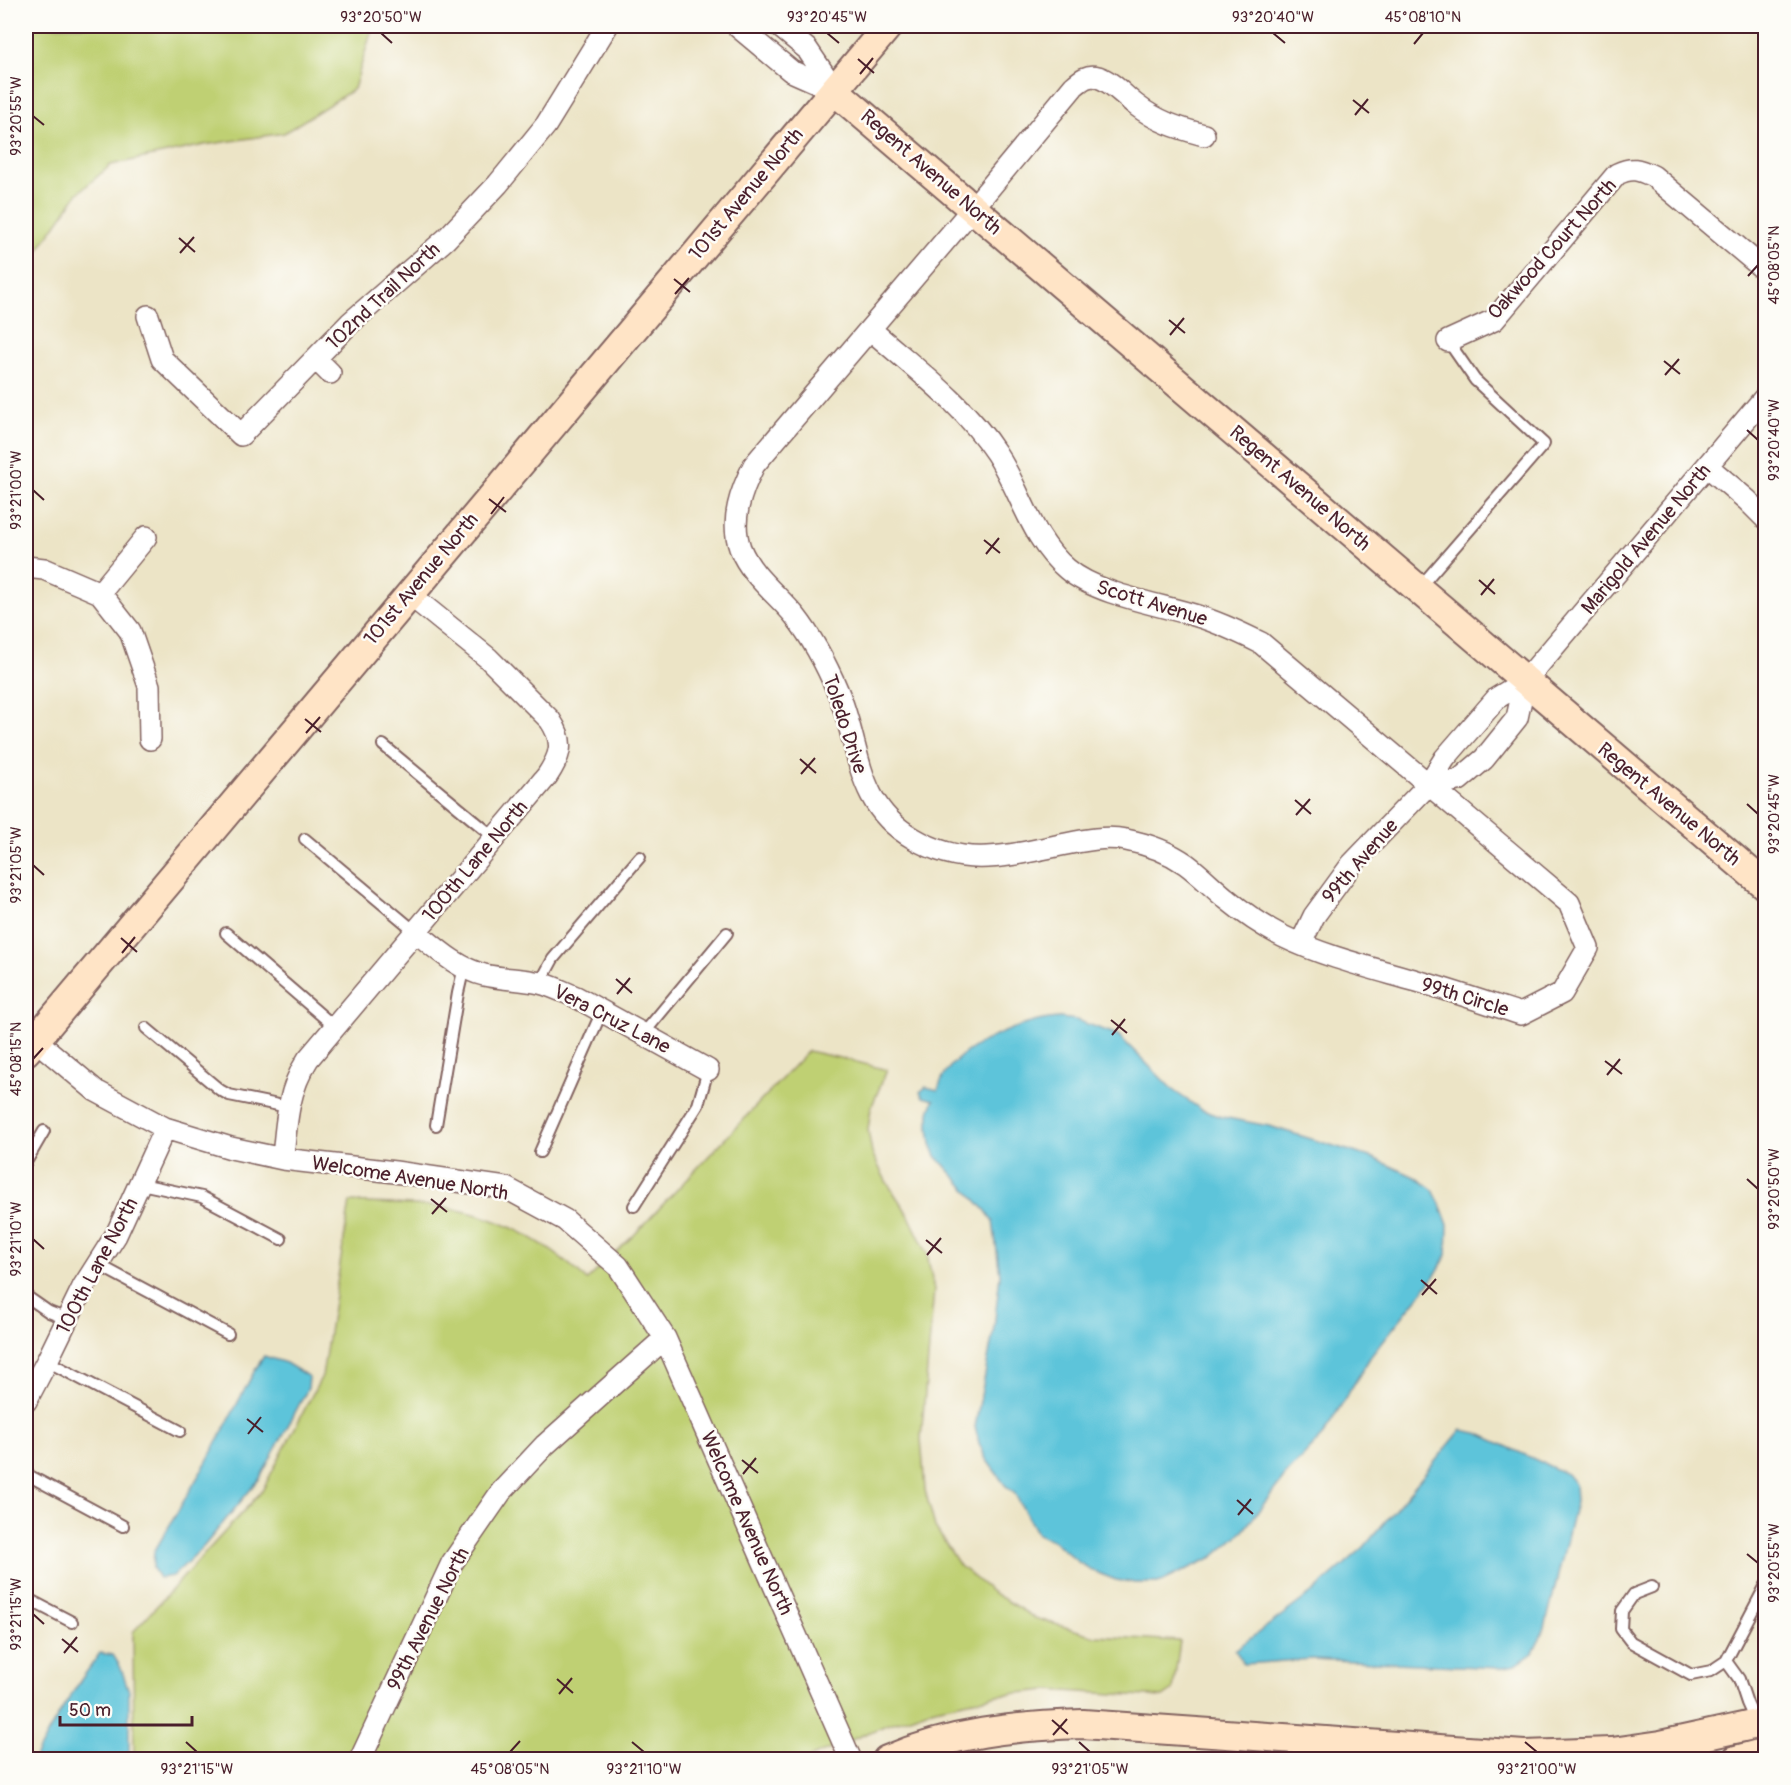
<svg xmlns="http://www.w3.org/2000/svg" width="1791" height="1785" viewBox="0 0 1791 1785" font-family="Pangolin,sans-serif">
<rect width="100%" height="100%" fill="#fdfcf7"/>
<filter id="ink" filterUnits="userSpaceOnUse"><feTurbulence type="fractalNoise" baseFrequency=".0167" numOctaves="2"/><feDisplacementMap in="SourceGraphic" scale="12" xChannelSelector="R" yChannelSelector="G"/><feConvolveMatrix kernelMatrix="1 2 1 2 8 2 1 2 1" color-interpolation-filters="sRGB"/></filter>
<filter id="wash" filterUnits="userSpaceOnUse"><feTurbulence type="fractalNoise" baseFrequency=".008" numOctaves="4" result="noise"/><feDisplacementMap in="SourceGraphic" scale="24" xChannelSelector="R" yChannelSelector="G"/><feGaussianBlur stdDeviation="1.35" result="paint"/><feColorMatrix in="noise" values="0 0 0 0 0 0 0 0 0 0 0 0 0 0 0 0 0 1.4 0 .05"/><feComposite in="paint" operator="in"/></filter>
<g filter="url(#wash)">
<rect width="100%" height="100%" fill="#ece4c6"/>
<path fill="#bfd073" stroke="#84784f" stroke-width="1.5" d="M 26,26 L 373,26 L 354,89 L 284,133 L 204,145 L 111,165 L 78,193 L 26,268 Z
M 808,1051 L 849,1060 L 887,1070 L 871,1108 L 868,1130 L 872,1153 L 886,1181 L 908,1214 L 927,1253 L 934,1290 L 921,1438 L 925,1490 L 935,1527 L 960,1566 L 992,1592 L 1035,1618 L 1095,1636 L 1180,1641 L 1173,1690 L 1163,1697 L 1047,1690 L 998,1695 L 935,1708 L 884,1726 L 807,1759 L 134,1760 L 133,1632 L 262,1491 L 322,1376 L 350,1202 C 381,1204 414,1204 446,1208 C 500,1216 548,1243 587,1280 L 634,1235 Z"/>
<path fill="#5dc4da" stroke="#547282" stroke-width="1.5" d="M 1060,1018 L 1076,1020 L 1118,1035 L 1174,1091 L 1202,1110 L 1222,1117 L 1269,1126 L 1373,1158 L 1417,1178 L 1433,1190 L 1440,1204 L 1448,1225 L 1447,1255 L 1434,1277 L 1371,1356 L 1323,1435 L 1285,1476 L 1243,1531 L 1213,1557 L 1158,1583 L 1135,1583 L 1116,1580 L 1093,1571 L 1078,1562 L 1052,1540 L 1037,1534 L 1015,1494 L 1005,1485 L 986,1459 L 979,1443 L 975,1427 L 994,1328 L 1000,1275 L 993,1221 L 986,1211 L 936,1156 L 931,1144 L 929,1128 L 929,1112 L 934,1100 L 923,1097 L 920,1092 L 926,1087 L 938,1090 C 939,1086 941,1081 943,1077 C 960,1045 1026,1019 1060,1018 Z
M 264,1356 L 286,1363 L 309,1377 L 308,1388 L 260,1478 L 204,1546 L 173,1576 L 159,1578 L 153,1568 L 154,1552 L 206,1463 L 255,1370 Z
M 1461,1430 L 1477,1433 L 1567,1474 L 1575,1484 L 1576,1502 L 1545,1628 L 1533,1653 L 1516,1665 L 1499,1668 L 1312,1659 L 1244,1664 L 1235,1650 L 1313,1592 L 1364,1547 Z
M 100,1653 L 113,1655 L 120,1666 L 129,1691 L 129,1759 L 34,1759 C 53,1722 75,1687 100,1653 Z"/>
</g>
<g filter="url(#ink)">
<g fill="none" stroke-linecap="round" stroke-linejoin="round">
<g stroke="#836461" stroke-width="14">
<path id="lane" d="M 1418,589 L 1544,444 L 1475,380 L 1448,341
M 383,745 L 495,838
M 305,839 L 416,932
M 226,933 L 335,1027
M 540,983 L 553,959 L 640,857
M 146,1028 L 220,1090 L 229,1095 L 288,1107
M 644,1033 L 727,933
M 436,1125 L 458,993 L 464,967
M 540,1152 L 602,1011
M 26,1162 L 44,1131
M 141,1184 L 202,1197 L 281,1239
M 634,1206 L 698,1105 L 708,1070
M 97,1264 L 228,1334
M 26,1296 L 49,1312 L 67,1319
M 47,1361 L 180,1431
M 26,1474 L 123,1526
M 1652,1587 L 1634,1594 L 1622,1611 L 1621,1629 L 1631,1642 L 1691,1675 L 1711,1671 L 1726,1661
M 26,1598 L 72,1622
M 1756,1723 L 1747,1703 L 1739,1679 L 1726,1661 L 1766,1585"/>
</g>
<g stroke="#836461" stroke-width="24">
<path id="street" d="M 737,26 L 791,71 L 834,90
M 779,26 L 807,49 L 834,89
M 148,316 L 162,359 L 241,435 L 350,323 L 446,239 L 498,184 L 546,125 L 607,26
M 870,329 C 914,368 963,403 996,453 C 1021,491 1031,539 1067,569 C 1096,594 1157,604 1194,615 C 1218,622 1239,632 1261,643 L 1569,903 L 1588,948 L 1562,993 L 1521,1014 C 1487,1003 1452,991 1417,981 C 1372,968 1325,957 1282,936 C 1263,926 1245,914 1228,900 C 1214,889 1201,875 1186,864 C 1169,852 1147,844 1126,840 C 1106,836 1086,840 1066,844 C 1009,855 967,870 913,838 C 854,804 861,746 838,692 C 827,666 813,639 795,616 C 777,594 751,576 740,548 C 730,520 741,491 754,465 L 973,208 L 1074,86 C 1081,80 1088,74 1098,77 C 1113,82 1124,96 1136,105 C 1158,122 1178,128 1204,135
M 1448,341 L 1494,320 L 1617,174 C 1632,167 1638,169 1653,176 L 1766,271
M 316,359 L 330,373
M 1707,466 L 1747,500 L 1766,519
M 26,567 L 44,569 L 100,593 L 130,631 L 149,686 L 150,739
M 100,593 L 146,537
M 1428,785 L 1459,780 L 1484,759 L 1517,718 L 1525,681
M 416,932 C 437,949 457,968 484,975 C 502,979 522,979 540,983 C 552,986 564,992 576,997 L 708,1070
M 1301,943 L 1314,916 L 1352,864 L 1428,785 L 1445,758 L 1497,698 L 1525,681 L 1766,396
M 26,1032 L 96,1091 L 165,1128 L 231,1148 L 283,1159 L 395,1172 L 506,1188 L 565,1220 L 618,1266 L 665,1338 L 851,1760
M 283,1159 C 286,1122 288,1090 308,1059 L 547,776 C 561,755 565,742 550,720 L 488,658 L 409,594
M 26,1401 L 47,1361 L 83,1287 L 116,1235 L 165,1128
M 360,1760 L 452,1563 L 501,1492 L 545,1445 L 665,1338"/>
</g>
<g stroke="#836461" stroke-width="32">
<path id="secondary" d="M 834,90 L 1766,886
M 26,1051 L 888,26
M 887,1760 C 950,1733 1015,1726 1083,1724 L 1524,1755 L 1612,1752 L 1661,1745 L 1757,1724 L 1766,1720
M 1736,1760 L 1766,1752"/>
</g>
<use href="#lane" stroke="#fff" stroke-width="10"/>
<use href="#street" stroke="#fff" stroke-width="21"/>
<use href="#secondary" stroke="#ffe4c6" stroke-width="28"/>
</g>
</g>
<path fill="none" stroke="#4a1f2b" stroke-width="2" d="M 381,33 L 392,43M 827,33 L 839,43M 1273,33 L 1285,43M 1414,44 L 1423,33M 858,59 L 874,73M 860,74 L 873,58M 1353,100 L 1369,113M 1355,115 L 1368,99M 33,116 L 44,125M 179,238 L 195,252M 180,253 L 194,237M 1748,276 L 1758,265M 674,279 L 690,292M 675,294 L 689,278M 1169,320 L 1185,333M 1170,335 L 1184,318M 1664,361 L 1680,374M 1665,375 L 1679,359M 1747,430 L 1758,440M 33,490 L 44,500M 489,499 L 506,512M 491,514 L 504,497M 984,540 L 1000,553M 986,554 L 999,538M 1479,580 L 1495,594M 1481,595 L 1494,579M 305,719 L 321,732M 306,733 L 320,717M 800,759 L 816,773M 801,774 L 815,758M 1295,800 L 1311,814M 1747,804 L 1758,814M 1296,815 L 1310,799M 33,865 L 44,875M 121,938 L 137,952M 122,953 L 135,937M 616,979 L 632,993M 617,994 L 630,978M 1111,1020 L 1127,1033M 1112,1035 L 1125,1019M 33,1059 L 43,1048M 1605,1061 L 1622,1074M 1607,1075 L 1620,1059M 1747,1179 L 1758,1189M 431,1199 L 447,1212M 432,1214 L 446,1198M 33,1239 L 44,1249M 926,1240 L 942,1253M 927,1255 L 941,1238M 1421,1280 L 1437,1294M 1422,1295 L 1436,1279M 247,1419 L 263,1432M 248,1434 L 261,1417M 742,1460 L 758,1473M 743,1474 L 756,1458M 1237,1500 L 1253,1514M 1238,1515 L 1251,1499M 1747,1554 L 1758,1563M 33,1614 L 44,1624M 62,1639 L 78,1652M 64,1653 L 77,1637M 557,1679 L 573,1693M 559,1694 L 572,1678M 1052,1720 L 1068,1734M 1053,1735 L 1067,1719M 186,1742 L 197,1752M 632,1742 L 644,1752M 1079,1742 L 1090,1752M 1525,1742 L 1537,1752M 510,1752 L 520,1741"/>
<g text-anchor="middle" dominant-baseline="central" stroke-width="5" stroke-linejoin="round" paint-order="stroke">
<g font-size="20" fill="#4a1f2b" stroke="#fdfcf7">
<text transform="translate(931 172) rotate(41)">Regent Avenue North</text>
<text transform="translate(746 194) rotate(-50)">101st Avenue North</text>
<text transform="translate(1552 249) rotate(-48)">Oakwood Court North</text>
<text transform="translate(383 296) rotate(-43)">102nd Trail North</text>
<text transform="translate(1300 488) rotate(41)">Regent Avenue North</text>
<text transform="translate(1646 539) rotate(-50)">Marigold Avenue North</text>
<text transform="translate(421 579) rotate(-50)">101st Avenue North</text>
<text transform="translate(1152 603) rotate(17)">Scott Avenue</text>
<text transform="translate(845 724) rotate(72)">Toledo Drive</text>
<text transform="translate(1669 804) rotate(40)">Regent Avenue North</text>
<text transform="translate(475 861) rotate(-50)">100th Lane North</text>
<text transform="translate(1360 861) rotate(-49)">99th Avenue</text>
<text transform="translate(1465 997) rotate(17)">99th Circle</text>
<text transform="translate(612 1019) rotate(27)">Vera Cruz Lane</text>
<text transform="translate(410 1178) rotate(9)">Welcome Avenue North</text>
<text transform="translate(97 1266) rotate(-62)">100th Lane North</text>
<text transform="translate(747 1523) rotate(66)">Welcome Avenue North</text>
<text transform="translate(428 1619) rotate(-63)">99th Avenue North</text>
</g>
</g>
<rect width="1791" height="1785" fill="none" stroke="#fdfcf7" stroke-width="66"/>
<path d="M60 1716v9h132v-9" fill="none" stroke="#4a1f2b" stroke-width="3"/>
<text x="69" y="1716" font-size="18" fill="#4a1f2b" stroke="#fdfcf7" stroke-width="4.5" paint-order="stroke">50 m</text>
<rect x="33" y="33" width="1725" height="1719" fill="none" stroke="#4a1f2b" stroke-width="2"/>
<g font-size="15" text-anchor="middle" fill="#4a1f2b">
<text x="381" y="22">93°20'50"W</text>
<text x="827" y="22">93°20'45"W</text>
<text x="1273" y="22">93°20'40"W</text>
<text x="1423" y="22">45°08'10"N</text>
<text transform="translate(16 116) rotate(-90)" y="5">93°20'55"W</text>
<text transform="translate(1774 265) rotate(-90)" y="5">45°08'05"N</text>
<text transform="translate(1774 440) rotate(-90)" y="5">93°20'40"W</text>
<text transform="translate(16 490) rotate(-90)" y="5">93°21'00"W</text>
<text transform="translate(1774 814) rotate(-90)" y="5">93°20'45"W</text>
<text transform="translate(16 865) rotate(-90)" y="5">93°21'05"W</text>
<text transform="translate(16 1059) rotate(-90)" y="5">45°08'15"N</text>
<text transform="translate(1774 1189) rotate(-90)" y="5">93°20'50"W</text>
<text transform="translate(16 1239) rotate(-90)" y="5">93°21'10"W</text>
<text transform="translate(1774 1563) rotate(-90)" y="5">93°20'55"W</text>
<text transform="translate(16 1614) rotate(-90)" y="5">93°21'15"W</text>
<text x="197" y="1774">93°21'15"W</text>
<text x="510" y="1774">45°08'05"N</text>
<text x="644" y="1774">93°21'10"W</text>
<text x="1090" y="1774">93°21'05"W</text>
<text x="1537" y="1774">93°21'00"W</text>
</g>
</svg>
